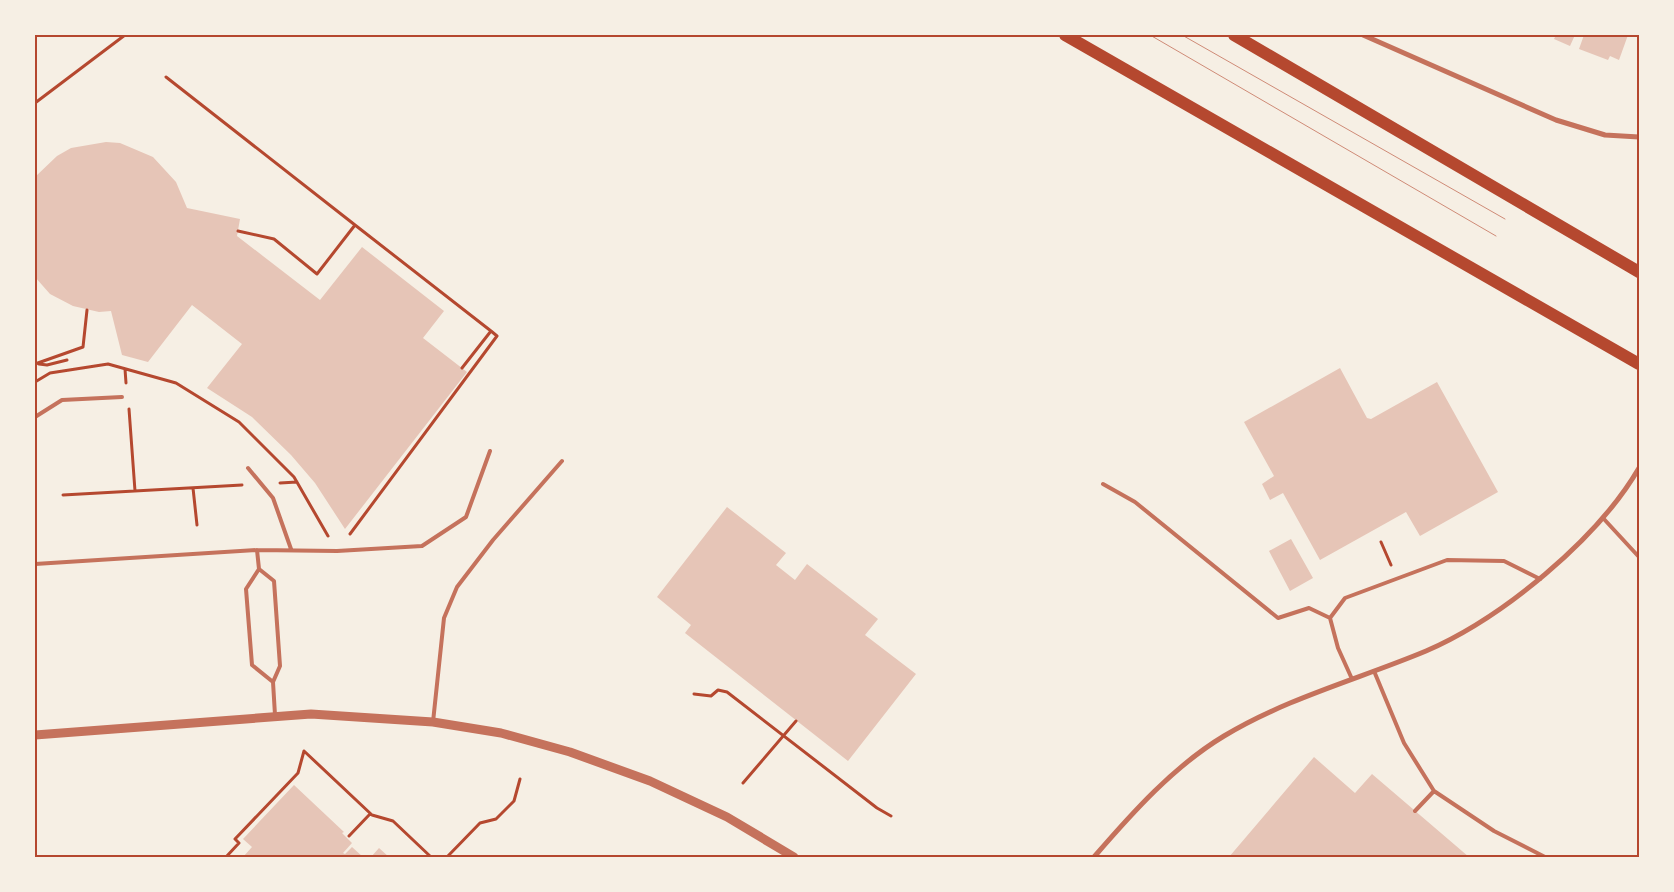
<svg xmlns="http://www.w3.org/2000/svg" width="1674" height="892" viewBox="0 0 1674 892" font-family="Bitter,serif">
<rect width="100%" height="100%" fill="#f6efe4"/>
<path fill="#e6c5b7" d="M 1556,35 L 1575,35 L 1570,46 L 1554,39 Z
M 1584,35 L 1628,35 L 1619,60 L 1610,56 L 1608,60 L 1579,49 Z
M 106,142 L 120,143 L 153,157 L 176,182 L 187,208 L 240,219 L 237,236 L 320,300 L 362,247 L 444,311 L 423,338 L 467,372 L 345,529 L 315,483 L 291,455 L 252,417 L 207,388 L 242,344 L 192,305 L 148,362 L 122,355 L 111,311 L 99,312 L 73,306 L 50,294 L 35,277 L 35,177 L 57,156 L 71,148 Z
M 1340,368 L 1367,418 L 1371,419 L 1437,382 L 1498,492 L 1420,536 L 1406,512 L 1320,560 L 1283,493 L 1270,500 L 1262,484 L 1274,476 L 1244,422 Z
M 727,507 L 786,553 L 776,565 L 795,580 L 807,564 L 878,619 L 865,635 L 916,674 L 848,761 L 685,633 L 691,625 L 657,597 Z
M 1291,539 L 1313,578 L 1290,591 L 1269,551 Z
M 1314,757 L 1355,793 L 1372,774 L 1469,857 L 1229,857 Z
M 294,785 L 344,832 L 342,833 L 352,843 L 343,853 L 345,854 L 352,847 L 363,857 L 243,857 L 252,847 L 243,839 Z
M 379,848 L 389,857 L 371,857 Z"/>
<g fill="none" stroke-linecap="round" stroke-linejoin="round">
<path stroke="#b5482f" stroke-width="3" d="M 166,77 L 355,225
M 35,103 L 125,35
M 238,231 L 274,239 L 317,274 L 355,225 L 491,331 L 462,368
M 35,364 L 83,347 L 87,310
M 39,364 L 47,365 L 67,360
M 125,369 L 126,383
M 35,382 L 50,373 L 108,364 L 176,383 L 239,422 L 294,477 L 328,536
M 129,409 L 135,491
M 280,483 L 297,482
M 193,488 L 197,525
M 63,495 L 242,485
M 350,534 L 497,336 L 491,331
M 1381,542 L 1391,565
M 694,694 L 711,696 L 718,690 L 727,692 L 877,808 L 891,816
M 743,783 L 796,721
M 349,836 L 370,814
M 226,857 L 239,843 L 235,839 L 298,773 L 304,751 L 372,815 L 393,821 L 431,857
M 447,857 L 480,823 L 496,819 L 514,801 L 520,779"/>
<path stroke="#c5725c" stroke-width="4" d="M 35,417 L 62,400 L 122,397
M 248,468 L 273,498 L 291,549
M 1103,484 L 1135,502 L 1278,618 L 1309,608 L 1330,618
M 1603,518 L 1639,557
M 35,564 L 257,550
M 259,569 L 274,581 L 280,666 L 273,682 L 275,715
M 1374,671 L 1404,743 L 1434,791 L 1415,811
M 1352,679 L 1338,648 L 1330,618 L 1345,598 L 1447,560 L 1504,561 L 1540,579
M 273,682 L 252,665 L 246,589 L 259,569 L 257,550 L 337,551 L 422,546 L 466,517 L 490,451
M 433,722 L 444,618 L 457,587 L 493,540 L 562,461
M 1434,791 L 1494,831 L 1545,857"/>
<path stroke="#c5725c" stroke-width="5" d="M 1363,35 L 1556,120 L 1605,135 L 1639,137
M 1094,857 C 1132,813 1174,766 1224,736 C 1287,698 1359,679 1426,651 C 1502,618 1597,540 1639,468"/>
<path stroke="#c5725c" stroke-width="9" d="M 35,735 L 311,714 L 433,722 L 501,733 L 570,752 L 650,781 L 727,817 L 794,857"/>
<path stroke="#b5482f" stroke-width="12" d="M 1065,35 L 1639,364
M 1234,35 L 1639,272"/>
<path stroke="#cf8b77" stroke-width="1" d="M 1150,35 L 1496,236
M 1182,35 L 1505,219"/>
</g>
<rect width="1674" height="892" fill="none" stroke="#f6efe4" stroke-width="72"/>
<rect x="36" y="36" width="1602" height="820" fill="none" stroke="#b5482f" stroke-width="2"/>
</svg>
